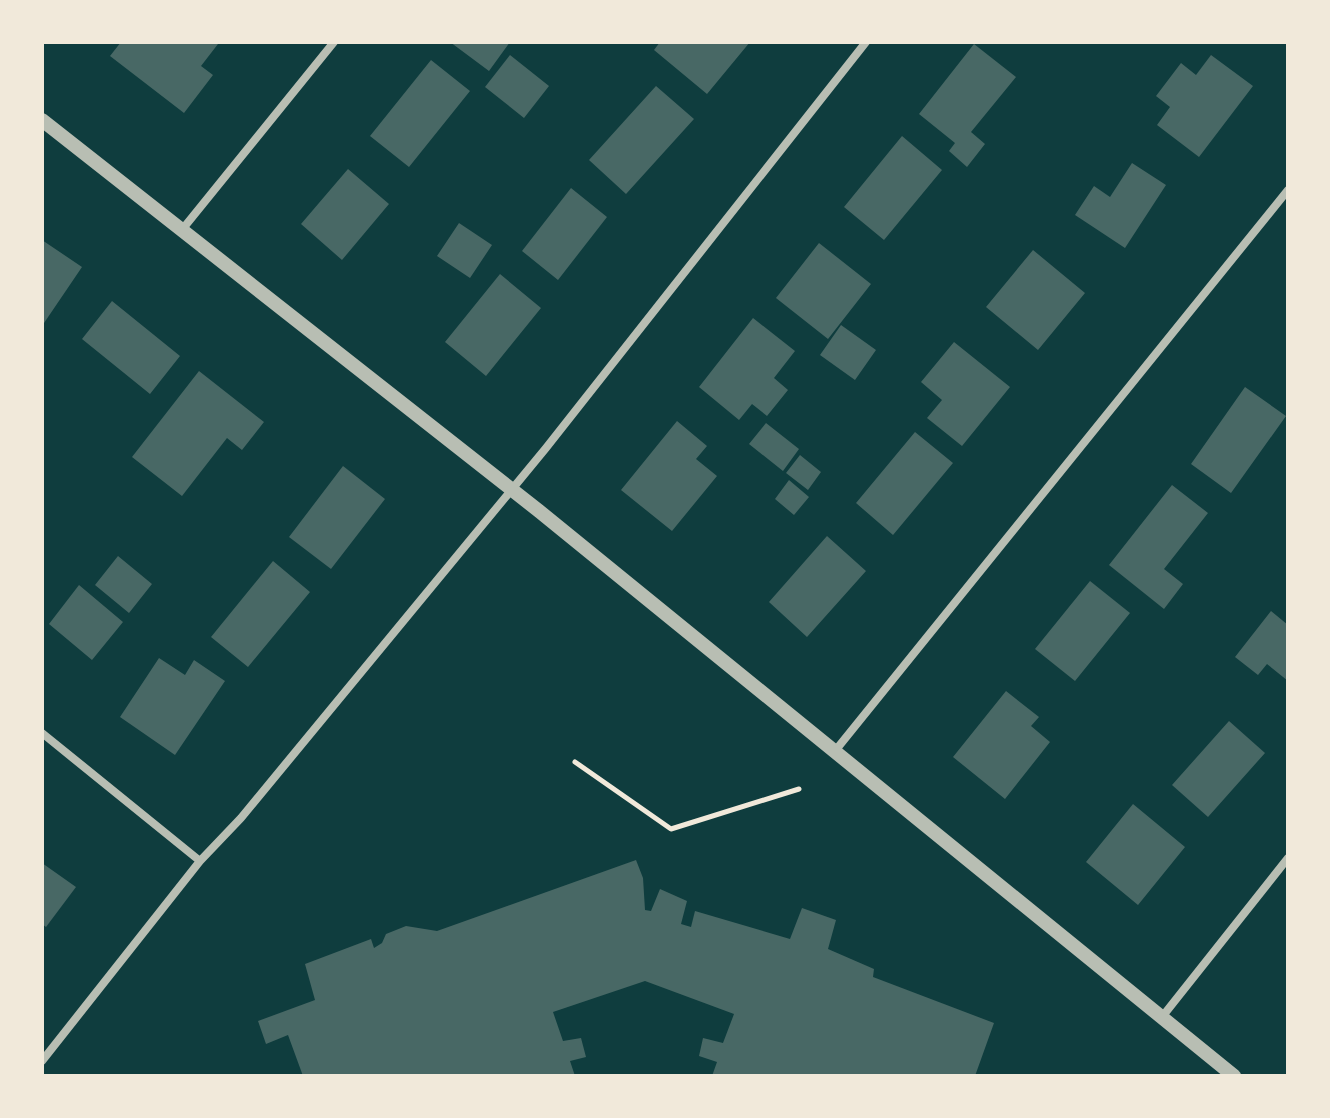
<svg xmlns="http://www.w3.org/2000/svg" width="1330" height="1118" viewBox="0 0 1330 1118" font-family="'Space Grotesk',sans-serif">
<rect width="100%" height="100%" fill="#0f3d3e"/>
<path fill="#486865" d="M 121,42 L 215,42 L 218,44 L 201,66 L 213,75 L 184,113 L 110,56 Z
M 450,42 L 510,42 L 489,71 Z
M 660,42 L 750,42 L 707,94 L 654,50 Z
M 974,44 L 1016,77 L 971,132 L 985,144 L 967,167 L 949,151 L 955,143 L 919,114 Z
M 510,55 L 549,86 L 524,118 L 485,87 Z
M 1211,55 L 1253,86 L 1199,157 L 1157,125 L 1170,107 L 1156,96 L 1181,63 L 1196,75 Z
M 431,60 L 470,91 L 409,167 L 370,136 Z
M 656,86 L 694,119 L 626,194 L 589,160 Z
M 902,136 L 942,170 L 884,240 L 844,207 Z
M 1132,163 L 1166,185 L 1125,248 L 1075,215 L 1094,186 L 1110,197 Z
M 348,169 L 389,204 L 342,260 L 301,224 Z
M 571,188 L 607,217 L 558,280 L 522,251 Z
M 459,223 L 492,245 L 470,278 L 437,256 Z
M 42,240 L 82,267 L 42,326 Z
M 819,243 L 871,284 L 828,339 L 776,298 Z
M 1033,250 L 1085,293 L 1038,350 L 986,307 Z
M 500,274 L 541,308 L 486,376 L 445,342 Z
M 112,301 L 180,356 L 150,394 L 82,339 Z
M 753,318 L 795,351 L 774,378 L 788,390 L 767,416 L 752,404 L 739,420 L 699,387 Z
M 841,325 L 876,350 L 855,380 L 820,355 Z
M 954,342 L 1010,387 L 962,446 L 927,418 L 942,400 L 921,382 Z
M 199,371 L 264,422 L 242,450 L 227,438 L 182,496 L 132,457 Z
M 1245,387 L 1286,416 L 1231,493 L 1191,464 Z
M 677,421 L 707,446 L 696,459 L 717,476 L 672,531 L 621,490 Z
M 766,423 L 799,449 L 783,471 L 749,444 Z
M 915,432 L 953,463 L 893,535 L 856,503 Z
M 800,455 L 821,472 L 808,490 L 786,473 Z
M 343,466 L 385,499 L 331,569 L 289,537 Z
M 789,480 L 809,497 L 794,515 L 775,499 Z
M 1172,485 L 1208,513 L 1164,569 L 1183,584 L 1164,609 L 1109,565 Z
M 827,536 L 866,571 L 807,637 L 769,602 Z
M 118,556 L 152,584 L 129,613 L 95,585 Z
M 273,561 L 310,592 L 248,667 L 211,637 Z
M 1090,581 L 1130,613 L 1075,681 L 1035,649 Z
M 79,585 L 123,622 L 92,660 L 49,624 Z
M 1271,611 L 1288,625 L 1288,681 L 1267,664 L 1258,675 L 1235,657 Z
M 159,658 L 185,675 L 194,660 L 225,681 L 175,755 L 120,717 Z
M 1006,691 L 1039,717 L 1031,726 L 1050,742 L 1005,799 L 953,757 Z
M 1229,721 L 1265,753 L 1208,817 L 1172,785 Z
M 1133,804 L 1185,847 L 1138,905 L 1086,862 Z
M 636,860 L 643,878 L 645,910 L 651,911 L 660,889 L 687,901 L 681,924 L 691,927 L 695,911 L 790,939 L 802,908 L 836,920 L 828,949 L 874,969 L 873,977 L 994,1023 L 975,1076 L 712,1076 L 717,1062 L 699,1056 L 703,1038 L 723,1043 L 734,1014 L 645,981 L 553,1012 L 563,1041 L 581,1038 L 586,1057 L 570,1061 L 575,1076 L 303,1076 L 288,1035 L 266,1044 L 258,1021 L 315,1000 L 305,964 L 371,939 L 374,948 L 382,943 L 386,934 L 406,926 L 437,931 Z
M 42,863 L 76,887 L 46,927 L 42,924 Z"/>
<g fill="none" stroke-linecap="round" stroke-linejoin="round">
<path stroke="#f1e9da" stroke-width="5" d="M 575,762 L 671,829 L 799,789"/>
<path stroke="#b8beb3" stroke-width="8" d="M 181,231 L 334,42
M 42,733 L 200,861
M 835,751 L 1288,190
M 1162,1017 L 1288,858
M 42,1061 L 200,861 L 241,818 L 546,448 L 866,42"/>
<path stroke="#b8beb3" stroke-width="14" d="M 42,120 L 539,511 L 1234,1076"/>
</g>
<rect width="1330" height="1118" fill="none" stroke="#f1e9da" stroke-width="88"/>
</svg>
